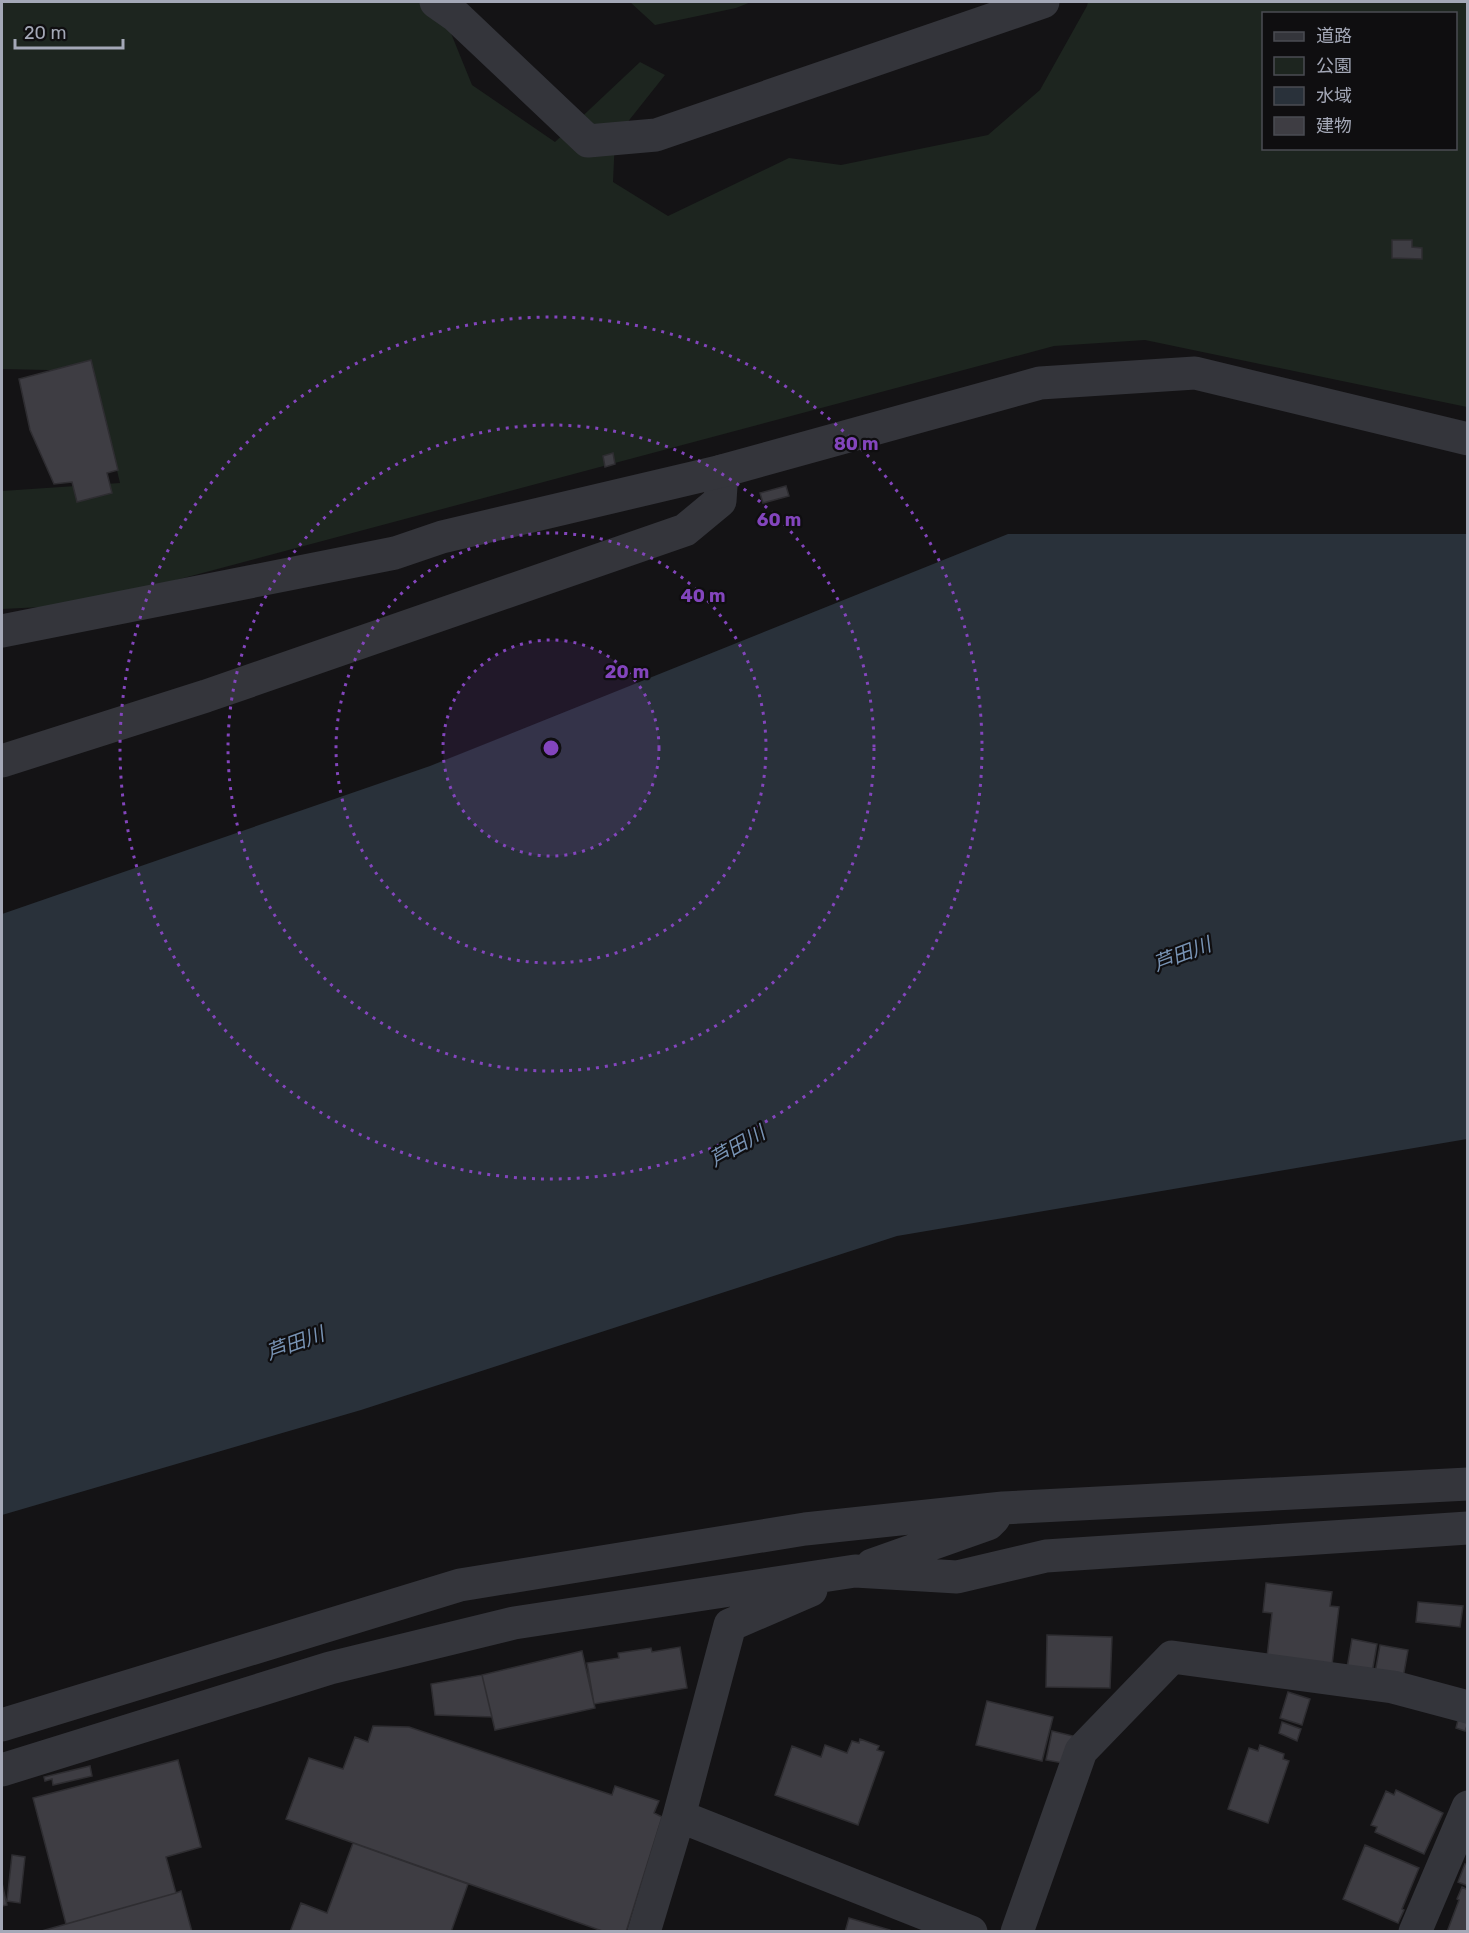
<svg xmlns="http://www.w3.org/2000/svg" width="1469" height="1933" viewBox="0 0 1469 1933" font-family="Rubik,'Noto Sans JP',sans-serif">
<rect width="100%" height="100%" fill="#141315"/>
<path fill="#1d251f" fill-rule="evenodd" d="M 2,2 L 465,2 L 446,21 L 472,85 L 555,142 L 640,62 L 665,75 L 615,138 L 613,182 L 668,216 L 789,158 L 841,165 L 988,135 L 1040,90 L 1087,6 L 1088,2 L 1467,2 L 1467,407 L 1145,340 L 1054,346 L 82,605 L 2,609 L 2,491 L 120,483 L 93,371 L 2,369 ZM 1264,14 L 1456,14 L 1456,148 L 1264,148 Z
M 630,2 L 751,2 L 736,8 L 655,25 Z"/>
<path fill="#29313a" d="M 1008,534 L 1467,534 L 1467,1139 L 897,1236 L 361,1410 L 2,1515 L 2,914 L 430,766 Z"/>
<path fill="#3e3d43" stroke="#2e2d31" stroke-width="1.5" d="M 1392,240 L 1412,240 L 1412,247 L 1422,248 L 1422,259 L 1392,258 Z
M 91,360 L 118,470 L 107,473 L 112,493 L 77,502 L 72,482 L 54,484 L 30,430 L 19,379 Z
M 613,453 L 615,464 L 605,467 L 603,456 Z
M 786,486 L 789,496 L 763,503 L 760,493 Z
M 1266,1583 L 1332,1592 L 1330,1606 L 1339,1607 L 1332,1665 L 1267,1657 L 1272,1613 L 1263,1612 Z
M 1418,1602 L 1463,1606 L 1460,1627 L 1416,1622 Z
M 1047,1635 L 1112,1637 L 1110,1688 L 1046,1687 Z
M 1352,1639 L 1377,1644 L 1372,1673 L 1347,1668 Z
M 1380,1645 L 1408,1650 L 1403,1678 L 1375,1673 Z
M 680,1647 L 687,1688 L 594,1704 L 587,1663 L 619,1658 L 618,1653 L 651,1648 L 652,1652 Z
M 582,1651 L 595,1708 L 495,1730 L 482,1675 Z
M 482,1675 L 492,1717 L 435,1715 L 431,1684 Z
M 1288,1692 L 1310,1699 L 1302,1725 L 1280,1718 Z
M 987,1701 L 1053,1717 L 1042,1761 L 976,1745 Z
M 1458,1720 L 1468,1723 L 1465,1731 L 1456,1728 Z
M 1282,1722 L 1301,1729 L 1297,1741 L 1279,1733 Z
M 373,1726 L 409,1727 L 612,1795 L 615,1786 L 659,1801 L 654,1813 L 662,1817 L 626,1932 L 605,1932 L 286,1819 L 309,1758 L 343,1769 L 355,1737 L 368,1742 Z
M 1052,1731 L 1073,1736 L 1068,1764 L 1046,1760 Z
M 860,1739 L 879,1746 L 877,1750 L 884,1752 L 858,1825 L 775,1795 L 792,1746 L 821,1757 L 825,1745 L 847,1753 L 852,1741 L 859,1743 Z
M 1260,1745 L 1284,1754 L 1283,1759 L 1289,1761 L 1268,1823 L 1228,1809 L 1249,1748 L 1258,1751 Z
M 178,1760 L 201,1847 L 166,1857 L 176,1893 L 66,1924 L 33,1798 Z
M 90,1766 L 92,1776 L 53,1785 L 52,1779 L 45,1781 L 44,1777 Z
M 1396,1790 L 1443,1813 L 1424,1854 L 1375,1832 L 1377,1827 L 1371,1825 L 1386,1791 L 1394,1795 Z
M 353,1843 L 468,1884 L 451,1932 L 290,1932 L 301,1903 L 327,1913 Z
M 1365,1845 L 1419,1868 L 1402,1909 L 1404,1910 L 1398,1923 L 1343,1899 Z
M 12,1855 L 25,1857 L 20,1903 L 7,1901 Z
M 1465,1864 L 1468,1865 L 1468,1886 L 1458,1882 Z
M 2,1883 L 7,1905 L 2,1906 Z
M 1462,1887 L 1468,1890 L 1468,1932 L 1447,1932 L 1459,1900 L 1457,1899 Z
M 181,1891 L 192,1932 L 38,1932 L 176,1893 Z
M 849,1918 L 890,1930 L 890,1932 L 845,1932 Z"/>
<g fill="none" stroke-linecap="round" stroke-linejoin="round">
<path stroke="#34353b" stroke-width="33" d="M 436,2 L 456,16 L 588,141 L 656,135 L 1043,2
M 2,761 L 206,696 L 685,530 L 720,501 L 722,471
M 872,1565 L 988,1524 L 994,1518
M 2,1725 L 460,1585 L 805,1529 L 1003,1508 L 1468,1484
M 2,1770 L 330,1668 L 514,1623 L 855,1571 L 957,1577 L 1046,1556 L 1468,1528
M 679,1816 L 971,1932
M 644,1932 L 679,1816 L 730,1625 L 811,1590
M 1017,1932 L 1081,1751 L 1172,1657 L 1393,1687 L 1468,1707
M 1415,1932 L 1468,1807"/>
<path stroke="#34353b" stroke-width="33" d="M 2,631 L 395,553 L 442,537 L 722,471 L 1040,383 L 1195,373 L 1468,439"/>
</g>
<circle cx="551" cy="748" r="108" fill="#8345bd" fill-opacity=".12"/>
<g fill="none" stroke="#8345bd" stroke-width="3" stroke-dasharray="3 6">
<circle cx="551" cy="748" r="108"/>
<circle cx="551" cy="748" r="215"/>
<circle cx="551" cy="748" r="323"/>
<circle cx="551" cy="748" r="431"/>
</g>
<g text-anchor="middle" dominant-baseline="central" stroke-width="4.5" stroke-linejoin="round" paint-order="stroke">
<g font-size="20" font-style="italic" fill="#7893b4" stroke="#0f0e10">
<text transform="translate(1182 954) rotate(-21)">芦田川</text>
<text transform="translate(737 1146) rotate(-30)">芦田川</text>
<text transform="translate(295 1343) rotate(-20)">芦田川</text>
</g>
</g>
<circle cx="551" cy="748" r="9" fill="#8345bd" stroke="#0f0e10" stroke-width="3"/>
<g font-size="18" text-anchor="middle" font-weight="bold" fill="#8345bd" stroke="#0f0e10" stroke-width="4.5" stroke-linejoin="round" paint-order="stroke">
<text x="856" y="450">80 m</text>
<text x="779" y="526">60 m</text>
<text x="703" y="602">40 m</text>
<text x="627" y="678">20 m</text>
</g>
<rect width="1469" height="1933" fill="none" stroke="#a4a8b7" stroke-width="6"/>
<rect x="1262" y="12" width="195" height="138" fill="#0f0e10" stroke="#4b4c53" stroke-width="1.5"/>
<rect x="1274" y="32" width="30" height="9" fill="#34353b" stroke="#4b4c53" stroke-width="1.5"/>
<text x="1316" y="42" font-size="18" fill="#a4a8b7">道路</text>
<rect x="1274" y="57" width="30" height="18" fill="#1d251f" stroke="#4b4c53" stroke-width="1.5"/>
<text x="1316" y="72" font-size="18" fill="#a4a8b7">公園</text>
<rect x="1274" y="87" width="30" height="18" fill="#29313a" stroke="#4b4c53" stroke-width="1.5"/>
<text x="1316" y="102" font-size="18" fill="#a4a8b7">水域</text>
<rect x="1274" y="117" width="30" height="18" fill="#3e3d43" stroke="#4b4c53" stroke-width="1.5"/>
<text x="1316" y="132" font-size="18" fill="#a4a8b7">建物</text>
<path d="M15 39v9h108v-9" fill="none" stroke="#a4a8b7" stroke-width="3"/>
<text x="24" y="39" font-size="18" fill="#a4a8b7" stroke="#0f0e10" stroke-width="4.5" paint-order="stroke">20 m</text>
</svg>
